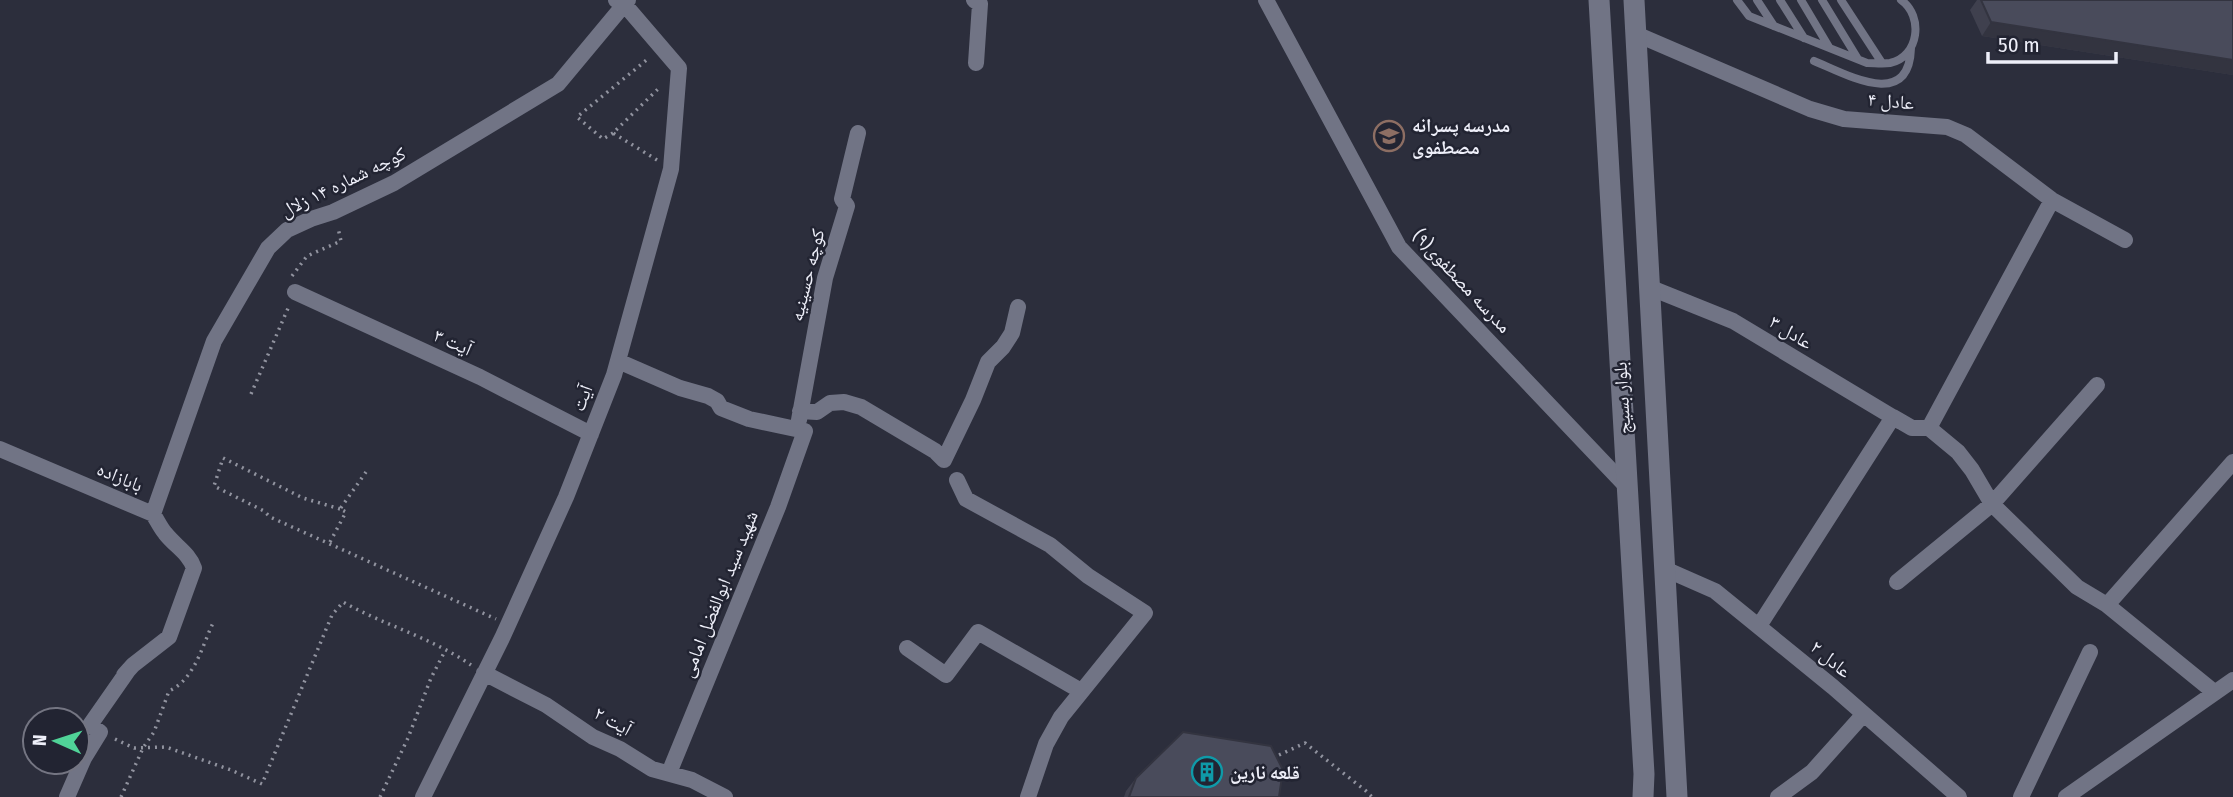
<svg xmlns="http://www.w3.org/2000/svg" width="2233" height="797" viewBox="0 0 2233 797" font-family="'Fira Sans Condensed','Noto Naskh Arabic',sans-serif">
<rect width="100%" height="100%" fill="#2c2e3c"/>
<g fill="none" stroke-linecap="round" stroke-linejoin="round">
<path stroke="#91939f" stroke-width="3.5" stroke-dasharray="2 5" stroke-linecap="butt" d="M 613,133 L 603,139 L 577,117 L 649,58
M 657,160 L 613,133 L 659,88
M 292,276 L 307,256 L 341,241 L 338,228
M 251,394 L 289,306
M 340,509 L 303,498 L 223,458 L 214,486 L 264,511 L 270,517 L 496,619
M 330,542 L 346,512 L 340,509 L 366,472
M 115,739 L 134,748 L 166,747 L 231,770 L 262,784 L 332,615 L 343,602 C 384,625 432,638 471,665
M 1279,755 L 1305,743 L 1366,791 L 1372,797
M 121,797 L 143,748 L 154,732 L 169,691 C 195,679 202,646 213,623
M 380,797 L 408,738 L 431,678 L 445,651"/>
<path stroke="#717485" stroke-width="8" d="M 1737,0 L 1749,16 L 1867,63 C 1874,63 1883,64 1890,63 C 1919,57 1924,16 1901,0
M 1757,0 L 1774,26
M 1780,0 L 1804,38
M 1801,0 L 1829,47
M 1822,0 L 1858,59
M 1841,0 L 1882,63
M 1814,61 C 1846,74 1909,111 1911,48"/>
<path stroke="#717485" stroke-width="16" d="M 974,0 L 980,4 L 976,63
M 1266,0 L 1399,247 L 1627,487
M 1636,34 L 1810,109 L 1844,119 L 1947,127 L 1966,135 L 2052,200 L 2125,240
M 2052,200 L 1929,428 L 1958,452 L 1972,470 L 1992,504 L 2097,385
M 1651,288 L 1733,321 L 1901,422
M 295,292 L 480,377 L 591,434
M 618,361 L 680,388 L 708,396 L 717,401 L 721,408 L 749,419 L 805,431 L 778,507 L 669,773
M 800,411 L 817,412 L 830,403 L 844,402 L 861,407 L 935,451 L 944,460 L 973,400 L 988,362 L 1003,347 L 1012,333 L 1018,307
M 799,420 L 825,278 L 847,206 L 842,199 L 858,133
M 0,449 L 153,514 C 157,520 160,527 165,533 C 175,546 189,553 194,568 L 169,637 L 133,665 L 124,675
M 957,480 L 966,499 L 1050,545 L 1088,576 L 1145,613 L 1061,717 L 1046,744 L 1028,797
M 153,514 L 214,341 L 268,248 L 287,230 L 311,219 L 333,212 L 394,183 L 558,84 L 628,0
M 1665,569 L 1715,591 L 1833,687 L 1959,797
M 1897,582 L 1992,504 L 2077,587 L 2107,605 L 2214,692
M 2107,605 L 2233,462
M 1759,626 L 1893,417 L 1912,428 L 1929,428
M 907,648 L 946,675 L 978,632 L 1081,691
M 484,673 L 546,705 L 593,737 L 620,749 L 652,769 L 692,780 L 725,797
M 67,797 L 84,758 L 100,732 L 90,725 L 127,672
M 423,797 L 503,636 L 566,497 L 614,375 L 671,169 L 679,68 L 625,5 L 616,0
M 1778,797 L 1812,772 L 1863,715
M 2021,797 L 2090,652
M 2066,797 L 2233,680"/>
<path stroke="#717485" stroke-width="21" d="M 1599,0 L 1644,774 L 1643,797
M 1634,0 L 1677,797"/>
</g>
<path fill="#3f404e" d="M 1977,0 L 2233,0 L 2233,75 L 1982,36 L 1970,10 Z
M 1136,778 L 1279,797 L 1124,797 L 1126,791 Z"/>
<path fill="#333440" d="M 1991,22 L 2233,60 L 2233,75 L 1982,36 Z"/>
<path fill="#494b5b" stroke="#333440" stroke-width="2" d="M 1981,0 L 2233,0 L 2233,60 L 1991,22 Z
M 1183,732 L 1271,746 L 1283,770 L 1279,797 L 1129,797 L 1136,778 Z"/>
<defs>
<g id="school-ring" transform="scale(1.575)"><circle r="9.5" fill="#222432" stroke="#8d6e63" stroke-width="1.5"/><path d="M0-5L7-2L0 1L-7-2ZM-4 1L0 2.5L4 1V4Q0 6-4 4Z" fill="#8d6e63"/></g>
<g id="building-ring" transform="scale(1.575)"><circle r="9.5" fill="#222432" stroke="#0f9aa8" stroke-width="1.5"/><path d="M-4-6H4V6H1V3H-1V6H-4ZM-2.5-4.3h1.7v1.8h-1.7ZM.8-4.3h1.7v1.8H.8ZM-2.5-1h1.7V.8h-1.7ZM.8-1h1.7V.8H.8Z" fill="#0f9aa8"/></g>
</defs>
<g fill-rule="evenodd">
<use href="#school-ring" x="1389" y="136"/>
<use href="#building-ring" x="1207" y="772"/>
</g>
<g text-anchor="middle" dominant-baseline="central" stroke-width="5" stroke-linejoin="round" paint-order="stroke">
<g font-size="19" fill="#eeeff9" stroke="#222432">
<text transform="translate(1891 101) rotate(5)">عادل ۴</text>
<text transform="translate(343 182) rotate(-26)">کوچه شماره ۱۴ زلال</text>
<text transform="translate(807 275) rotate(-76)">کوچه حسینیه</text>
<text transform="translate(1462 281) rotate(47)">مدرسه مصطفوی(۹)</text>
<text transform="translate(1791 332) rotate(32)">عادل ۳</text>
<text transform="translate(453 342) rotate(24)">آیت ۳</text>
<text transform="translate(582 398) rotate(-69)">آیت</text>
<text transform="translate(1622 398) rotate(-93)">بلوار بسیج</text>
<text transform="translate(120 477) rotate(23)">بابازاده</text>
<text transform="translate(719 594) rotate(-68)">شهید سید ابوالفضل امامی</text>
<text transform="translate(1831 659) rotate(40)">عادل ۲</text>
<text transform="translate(613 721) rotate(29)">آیت ۲</text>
</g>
<g font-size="19" font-weight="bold" fill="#eeeff9" stroke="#222432" text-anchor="start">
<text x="1412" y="125">مدرسه پسرانه<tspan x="1412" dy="22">مصطفوی</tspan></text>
<text x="1230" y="772">قلعه نارین</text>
</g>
</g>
<g transform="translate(56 741) rotate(273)"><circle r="33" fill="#222432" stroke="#747582" stroke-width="2"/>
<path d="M0-5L12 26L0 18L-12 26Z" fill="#50d398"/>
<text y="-10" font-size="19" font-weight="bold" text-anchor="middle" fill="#eeeff9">N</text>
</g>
<path d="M1988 52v10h128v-10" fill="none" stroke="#eeeff9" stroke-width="3.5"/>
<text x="1998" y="52" font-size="21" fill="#eeeff9" stroke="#222432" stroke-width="5" paint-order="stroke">50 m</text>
</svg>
